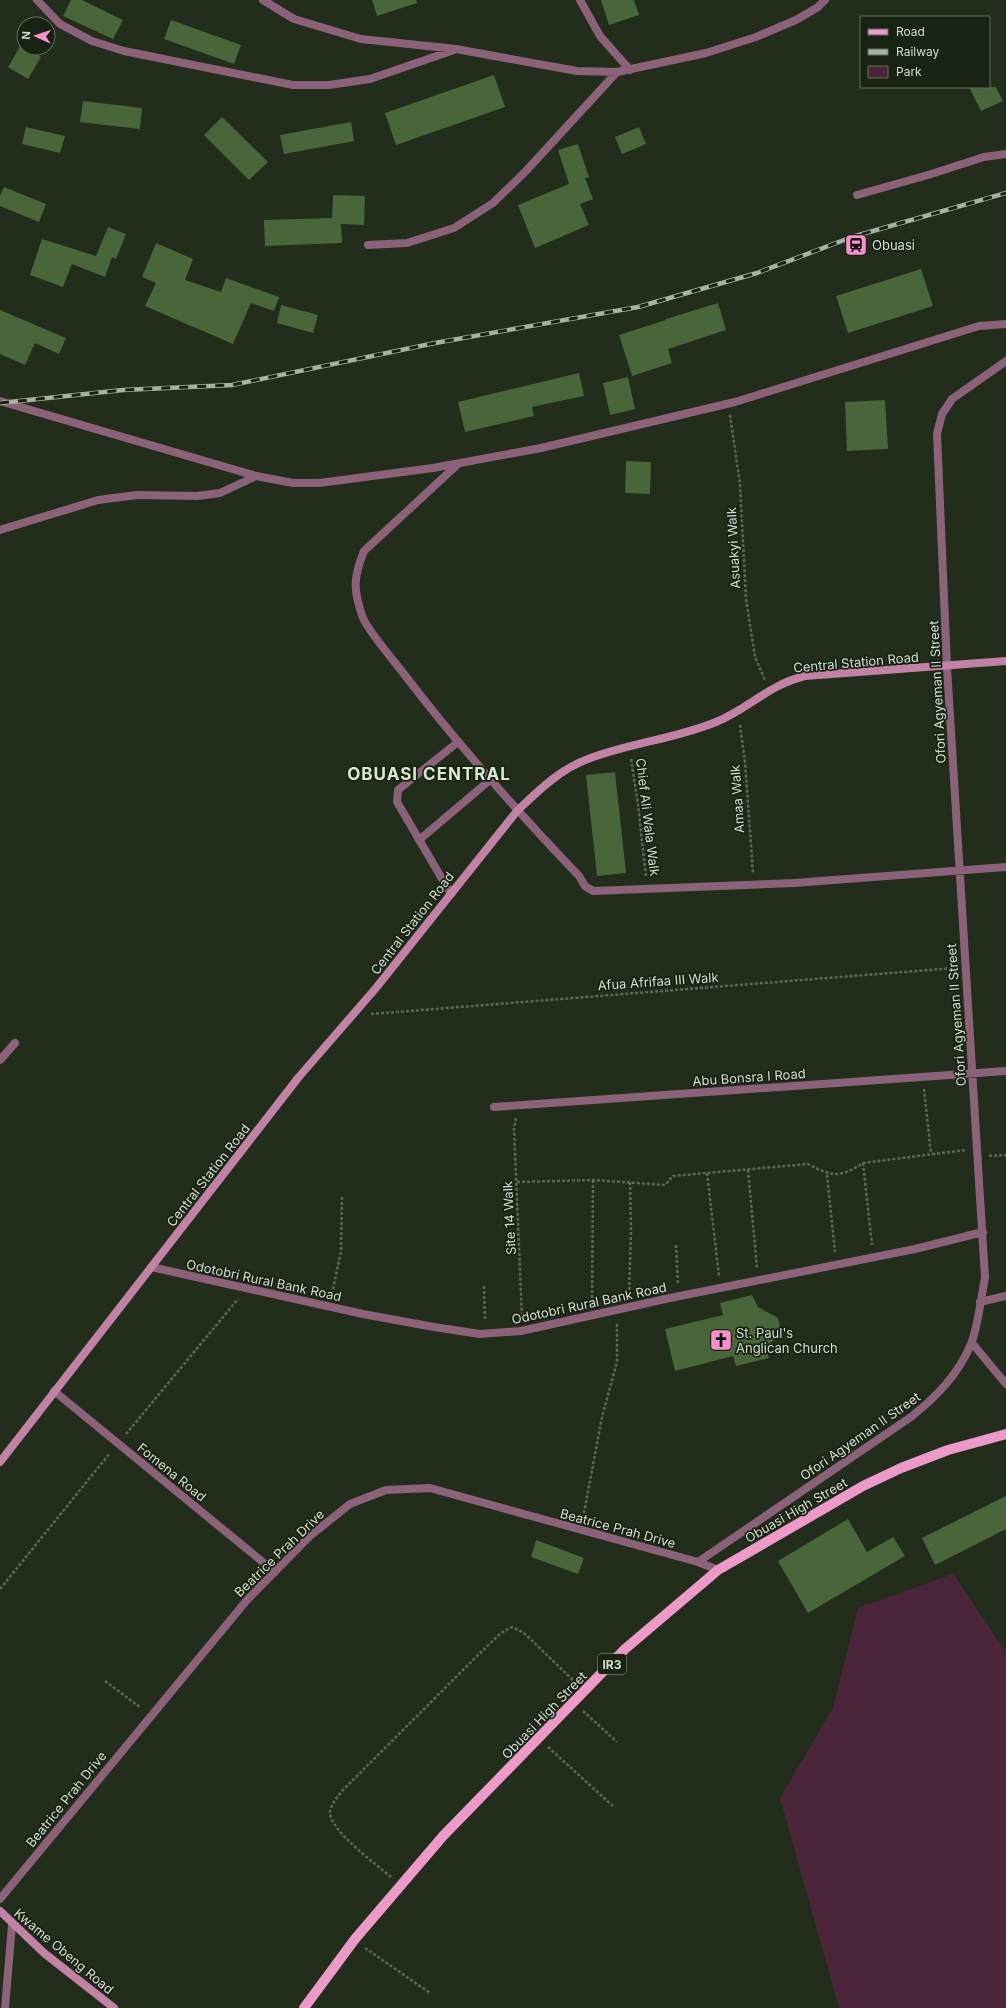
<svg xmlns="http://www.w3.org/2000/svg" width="1006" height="2008" viewBox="0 0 1006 2008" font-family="Inter,sans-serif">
<rect width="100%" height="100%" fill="#222d1c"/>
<path fill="#4b263b" d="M 953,1574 L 1006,1652 L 1006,2008 L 839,2008 L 780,1798 L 833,1708 L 858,1608 Z"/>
<path fill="#49653a" d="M 71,0 L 82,0 L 123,20 L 113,39 L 63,16 Z
M 372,0 L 416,0 L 417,3 L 377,16 Z
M 601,0 L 634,0 L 639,15 L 609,25 Z
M 171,20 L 241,45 L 234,64 L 164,39 Z
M 21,45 L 41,57 L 28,79 L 8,67 Z
M 494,75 L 505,107 L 396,145 L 385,113 Z
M 969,87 L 996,87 L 1003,101 L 981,111 Z
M 83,101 L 142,108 L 140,129 L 80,122 Z
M 222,117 L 268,162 L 249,180 L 204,135 Z
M 351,122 L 354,141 L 284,154 L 280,135 Z
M 26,127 L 65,136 L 60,153 L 22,144 Z
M 639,127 L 646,144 L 622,154 L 615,137 Z
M 578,144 L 589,177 L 585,178 L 593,199 L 580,204 L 589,225 L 535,248 L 518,205 L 569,184 L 558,150 Z
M 4,187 L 46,204 L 39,222 L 0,206 L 0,196 Z
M 333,195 L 365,196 L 364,225 L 341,224 L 342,243 L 265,246 L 264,220 L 332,218 Z
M 108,227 L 126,234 L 116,259 L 112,257 L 105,277 L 72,264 L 63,287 L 30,275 L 42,239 L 96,256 Z
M 156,243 L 193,259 L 185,280 L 221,292 L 226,278 L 279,297 L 274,311 L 251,303 L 233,344 L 145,306 L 156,283 L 142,277 Z
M 921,269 L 933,306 L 848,333 L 836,296 Z
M 718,303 L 726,330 L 668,349 L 672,363 L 632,376 L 619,335 L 666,320 L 666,319 Z
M 281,305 L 318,315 L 313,333 L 277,323 Z
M 0,310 L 66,338 L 59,354 L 35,343 L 25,365 L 0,354 Z
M 579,373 L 584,396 L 532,407 L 534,416 L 465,432 L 458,402 Z
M 628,377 L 635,409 L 610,415 L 603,383 Z
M 885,400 L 888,449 L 847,451 L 845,402 Z
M 626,461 L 651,462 L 650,494 L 625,493 Z
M 615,772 L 626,873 L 597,876 L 586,775 Z
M 752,1295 L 758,1307 L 778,1318 L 781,1331 L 766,1349 L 769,1358 L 736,1366 L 733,1356 L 675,1371 L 665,1329 L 723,1315 L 720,1303 Z
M 1006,1496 L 1006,1529 L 935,1565 L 922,1538 Z
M 848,1519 L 867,1552 L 893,1537 L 905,1556 L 808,1613 L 778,1561 Z
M 536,1540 L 584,1558 L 578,1574 L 531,1557 Z"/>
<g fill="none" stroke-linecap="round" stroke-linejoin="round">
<path stroke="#5e6859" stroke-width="2.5" stroke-dasharray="3 2" stroke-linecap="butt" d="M 730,415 L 740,484 L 746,599 L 755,657 L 765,680
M 740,725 L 745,762 L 753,873
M 631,759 L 638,805 L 646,877
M 371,1014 L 954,968
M 924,1089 L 931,1154
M 516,1118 L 514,1129 L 522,1318
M 989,1156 L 1006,1155
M 863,1163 L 872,1245
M 748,1170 L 757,1268
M 707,1173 L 719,1276
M 827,1175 L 835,1252
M 517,1182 L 593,1180 L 665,1185 L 673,1176 L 808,1164 C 832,1177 840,1178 863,1163 L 965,1150
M 676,1245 L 678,1284
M 484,1286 L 485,1321
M 332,1294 L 341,1251 L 342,1196
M 629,1295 L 631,1231 L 630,1182
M 592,1303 L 593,1180
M 126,1434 L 238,1299
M 583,1518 L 602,1417 L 617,1362 L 617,1323
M 0,1589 L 110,1453
M 105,1681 L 141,1708
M 583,1711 L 617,1742
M 548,1747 L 614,1807
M 391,1877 C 377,1865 329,1830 330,1812 C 331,1804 337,1798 342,1791 L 479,1654 L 501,1633 L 512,1627 L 524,1633 L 575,1682
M 365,1948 L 430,1993"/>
<path stroke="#8b6279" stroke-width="8" d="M 419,840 L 490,780
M 451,894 L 397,802 L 398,790 L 458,742
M 980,1302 L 1006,1296
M 972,1343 L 1006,1384"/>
<path stroke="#8b6279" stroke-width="8" d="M 37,0 L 60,24 L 92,41 L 124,51 L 293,85 L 329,85 L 370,79 L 454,50
M 263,0 L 294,19 L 361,39 L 456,49 L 577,71 L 617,72 L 706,53 L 756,37 L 796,20 L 818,7 L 825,0
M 580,0 L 600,36 L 630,70
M 857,195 L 928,175 L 984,157 L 1006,154
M 368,245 L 407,243 L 454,228 L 493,203 L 525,172 L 617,72
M 0,401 L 256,476 L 293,483 L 319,483 L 433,468 L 541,448 L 735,402 L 979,326 L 1006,324
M 458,464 L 364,551 C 353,578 353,590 363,618 C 369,632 394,661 404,674 C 458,745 517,811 579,876 L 585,886 L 593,891 L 794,883 L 1006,867
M 0,530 L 98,500 L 137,495 L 197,496 L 220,493 L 256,476
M 0,1060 L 15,1043
M 494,1107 L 1006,1071
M 151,1267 L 363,1314 L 434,1327 L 480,1334 L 521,1331 L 670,1298 L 915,1249 L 983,1232
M 54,1391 L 275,1572
M 698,1562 L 911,1417 C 937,1396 958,1375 971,1344 C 978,1327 981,1297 985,1278 L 947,667 L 937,434 L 942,414 L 952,399 L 1006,361
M 0,1899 L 247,1600 L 310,1536 L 350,1504 L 386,1490 L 430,1488 L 698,1562 L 718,1570
M 5,2008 L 12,1925"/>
<path stroke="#c282a6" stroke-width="8" d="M 0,1462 L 298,1078 L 376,988 L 517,811 C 538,791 560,769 588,759 C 629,743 675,739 716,722 C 750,708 768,685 805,676 L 1006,661
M 0,1911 L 44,1953 L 114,2008"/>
<path stroke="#ed9ac9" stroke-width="10" d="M 304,2008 L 355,1939 L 443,1836 L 625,1649 L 718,1570 L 863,1486 L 901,1468 L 948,1450 L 1006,1434"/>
<g stroke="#a9b1a5" stroke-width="4.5">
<path id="rail" d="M 0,403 L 123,390 L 232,385 L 435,343 L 638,307 L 757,273 L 852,237 L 1006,193"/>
</g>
<use href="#rail" stroke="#182313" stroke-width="3" stroke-dasharray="9" stroke-linecap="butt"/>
</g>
<defs>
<g id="station-square" transform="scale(1.15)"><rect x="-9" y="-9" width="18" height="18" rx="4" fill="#f890cc" stroke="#182313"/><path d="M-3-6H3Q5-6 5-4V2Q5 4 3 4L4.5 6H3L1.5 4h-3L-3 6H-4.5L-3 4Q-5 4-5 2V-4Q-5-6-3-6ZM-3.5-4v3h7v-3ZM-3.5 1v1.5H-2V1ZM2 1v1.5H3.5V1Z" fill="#111"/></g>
<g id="church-square" transform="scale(1.15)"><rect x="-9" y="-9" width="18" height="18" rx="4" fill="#f890cc" stroke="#182313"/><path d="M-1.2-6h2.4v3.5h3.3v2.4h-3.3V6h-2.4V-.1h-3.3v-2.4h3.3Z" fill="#111"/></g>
</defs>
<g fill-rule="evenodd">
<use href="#station-square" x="856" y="245"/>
<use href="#church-square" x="721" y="1340"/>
</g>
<g text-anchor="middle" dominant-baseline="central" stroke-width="3.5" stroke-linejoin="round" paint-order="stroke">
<rect fill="#182313" stroke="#9ca498" stroke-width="1" x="598" y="1654" width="28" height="20" rx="3"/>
<g font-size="12" font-weight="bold" fill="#d5dcd1">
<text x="612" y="1664">IR3</text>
</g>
<g font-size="13" fill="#d5dcd1" stroke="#182313" text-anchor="start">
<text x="872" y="245">Obuasi</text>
<text x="736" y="1333">St. Paul's<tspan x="736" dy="15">Anglican Church</tspan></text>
</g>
<g font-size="13" fill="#d5dcd1" stroke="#182313">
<text transform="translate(733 548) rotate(-93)">Asuakyi Walk</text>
<text transform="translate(856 662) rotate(-5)">Central Station Road</text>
<text transform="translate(937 692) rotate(-93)">Ofori Agyeman II Street</text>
<text transform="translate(737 799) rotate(-94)">Amaa Walk</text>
<text transform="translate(648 817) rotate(83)">Chief Ali Wala Walk</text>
<text transform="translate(412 923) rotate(-52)">Central Station Road</text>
<text transform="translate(658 981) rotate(-4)">Afua Afrifaa III Walk</text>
<text transform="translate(956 1015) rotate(-94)">Ofori Agyeman II Street</text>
<text transform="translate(749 1077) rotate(-4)">Abu Bonsra I Road</text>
<text transform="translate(208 1175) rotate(-52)">Central Station Road</text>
<text transform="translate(509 1218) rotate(-93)">Site 14 Walk</text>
<text transform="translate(264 1280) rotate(12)">Odotobri Rural Bank Road</text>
<text transform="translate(589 1303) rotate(-12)">Odotobri Rural Bank Road</text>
<text transform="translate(860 1436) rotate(-35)">Ofori Agyeman II Street</text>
<text transform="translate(172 1472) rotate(39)">Fomena Road</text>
<text transform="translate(796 1510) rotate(-30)">Obuasi High Street</text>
<text transform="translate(618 1528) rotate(15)">Beatrice Prah Drive</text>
<text transform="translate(279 1553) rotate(-44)">Beatrice Prah Drive</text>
<text transform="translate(544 1715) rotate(-46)">Obuasi High Street</text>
<text transform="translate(66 1799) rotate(-51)">Beatrice Prah Drive</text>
<text transform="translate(64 1951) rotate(40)">Kwame Obeng Road</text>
</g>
<g font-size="17" font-weight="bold" letter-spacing="1" fill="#dae9d3" stroke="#182313">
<text x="429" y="774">OBUASI CENTRAL</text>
</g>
</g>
<rect x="860" y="16" width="130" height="72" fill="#182313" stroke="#646d5f"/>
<rect x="868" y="29" width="20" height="6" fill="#ed9ac9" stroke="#646d5f"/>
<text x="896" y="36" font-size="12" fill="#d5dcd1">Road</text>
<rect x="868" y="49" width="20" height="6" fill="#a9b1a5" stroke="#646d5f"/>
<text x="896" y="56" font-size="12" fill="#d5dcd1">Railway</text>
<rect x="868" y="66" width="20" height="12" fill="#4b263b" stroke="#646d5f"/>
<text x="896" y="76" font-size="12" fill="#d5dcd1">Park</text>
<g transform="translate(36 36) rotate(273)"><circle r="19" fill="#182313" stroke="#646d5f"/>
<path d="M0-3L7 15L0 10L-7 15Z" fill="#f890cc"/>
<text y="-6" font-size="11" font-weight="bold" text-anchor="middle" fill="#d5dcd1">N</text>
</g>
</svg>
